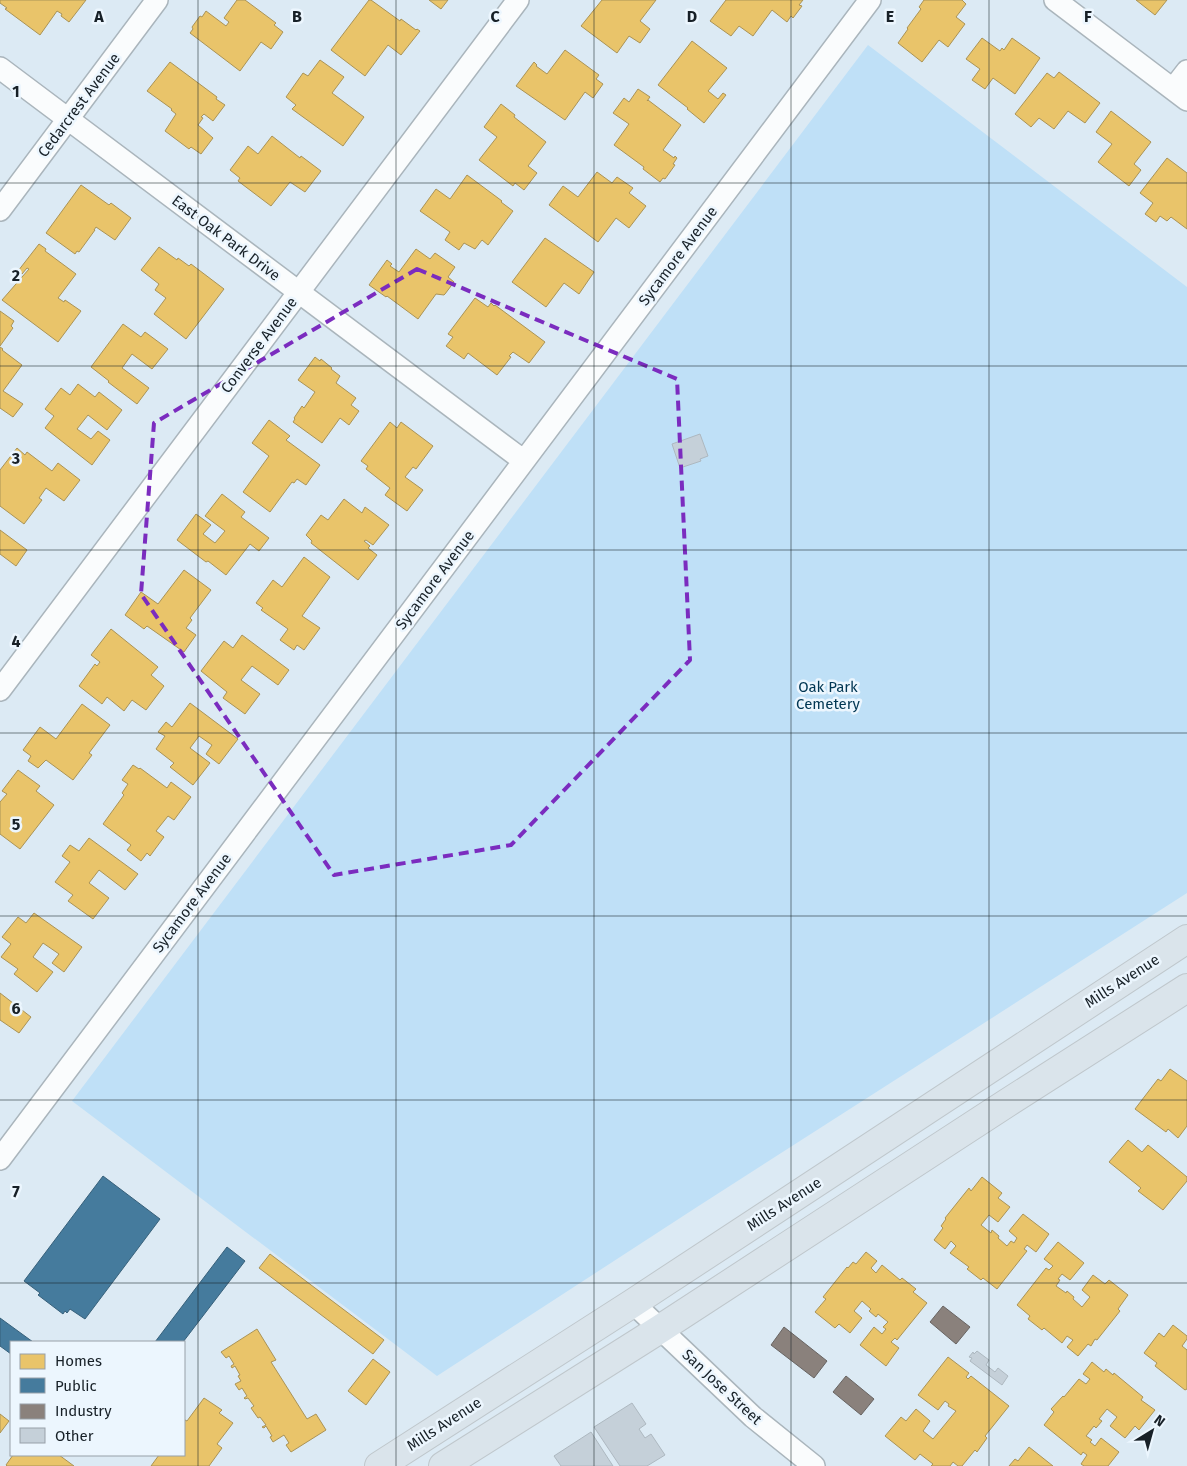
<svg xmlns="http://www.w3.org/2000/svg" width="1187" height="1466" viewBox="0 0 1187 1466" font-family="'Fira Sans',sans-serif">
<rect width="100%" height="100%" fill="#dceaf4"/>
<path fill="#bfe0f7" d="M 868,45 L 1187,287 L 1187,893 L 697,1207 L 437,1376 L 72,1101 Z"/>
<path fill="#e9c46a" stroke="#aa9356" d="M 0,0 L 86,0 L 69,22 L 61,16 L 62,14 L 57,11 L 40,35 L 5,9 L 7,8 L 0,3 Z
M 237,0 L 245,0 L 276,23 L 274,25 L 283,32 L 271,49 L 261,42 L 240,71 L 190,33 L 193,29 L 192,27 L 200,16 L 202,17 L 206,11 L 226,26 L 229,22 L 224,18 Z
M 369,0 L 371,0 L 400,21 L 401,19 L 416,30 L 417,29 L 420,31 L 401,55 L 388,45 L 365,76 L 331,50 Z
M 429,0 L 448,0 L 441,9 Z
M 602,0 L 656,0 L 640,21 L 650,29 L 640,43 L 629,36 L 617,53 L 581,26 Z
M 726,0 L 803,0 L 799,5 L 802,6 L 793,18 L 791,16 L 787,22 L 772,10 L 753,36 L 739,26 L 731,36 L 710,21 Z
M 924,0 L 962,0 L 966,4 L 956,17 L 965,24 L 948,47 L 939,40 L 922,62 L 898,43 L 908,29 L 907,28 L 921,9 L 919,7 Z
M 1136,0 L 1167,0 L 1155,15 Z
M 982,38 L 1000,51 L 1002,48 L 1004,50 L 1012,38 L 1040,58 L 1015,94 L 993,78 L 985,89 L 972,80 L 980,69 L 966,59 Z
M 692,41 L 727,68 L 708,91 L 718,99 L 723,93 L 726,95 L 704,123 L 687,109 L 688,108 L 658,85 Z
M 565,50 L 599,75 L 596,79 L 603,84 L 593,98 L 585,92 L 565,120 L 516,86 L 534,62 L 537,65 L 536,66 L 547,74 Z
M 320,60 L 344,77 L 332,93 L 364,117 L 343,146 L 292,109 L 296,105 L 286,97 L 303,73 L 308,76 Z
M 170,62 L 217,97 L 216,99 L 225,105 L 213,121 L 204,114 L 201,117 L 203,118 L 198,125 L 213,138 L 201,154 L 191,147 L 189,149 L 165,131 L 176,114 L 171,110 L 172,109 L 147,91 Z
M 1059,72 L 1100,103 L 1085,123 L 1068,111 L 1054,129 L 1039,118 L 1031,127 L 1015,114 L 1047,73 L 1054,78 Z
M 638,89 L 650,97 L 647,101 L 648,100 L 681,125 L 663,150 L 674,158 L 675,156 L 677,158 L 673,164 L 675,165 L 665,179 L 663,178 L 660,182 L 643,169 L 644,167 L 614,145 L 629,124 L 613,113 L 624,98 L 629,102 Z
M 501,104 L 515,115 L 514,117 L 546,142 L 528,166 L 537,173 L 524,190 L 515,183 L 513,186 L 479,160 L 497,137 L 484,127 Z
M 1111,111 L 1151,142 L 1134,164 L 1141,170 L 1129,186 L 1098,162 L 1112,144 L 1096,132 Z
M 272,136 L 300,158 L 301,156 L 321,171 L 305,192 L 290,182 L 271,206 L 238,181 L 240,178 L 230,170 L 248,146 L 258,154 Z
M 1167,158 L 1187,173 L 1187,229 L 1171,217 L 1167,221 L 1160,216 L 1156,222 L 1145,214 L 1153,203 L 1140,193 Z
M 597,172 L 612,183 L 617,177 L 633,188 L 629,193 L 646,206 L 629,228 L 616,218 L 598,242 L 549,205 L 563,186 L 578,197 Z
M 467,175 L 502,201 L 501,202 L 513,211 L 488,245 L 482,240 L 475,249 L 464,243 L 459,250 L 445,240 L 450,232 L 420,211 L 436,189 L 450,199 Z
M 81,185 L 109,205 L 111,203 L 131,218 L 115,240 L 96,227 L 94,230 L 95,230 L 79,252 L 77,251 L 75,254 L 46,233 Z
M 545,238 L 594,272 L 579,294 L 564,283 L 546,307 L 512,282 Z
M 39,244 L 46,249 L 45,251 L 76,274 L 58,298 L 64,302 L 65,300 L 81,311 L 58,342 L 2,300 L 29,269 L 27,268 L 22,274 L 18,271 Z
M 159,247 L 177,260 L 178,258 L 189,266 L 191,264 L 224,289 L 186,339 L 154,314 L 166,298 L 155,290 L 159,284 L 141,270 Z
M 416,249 L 430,259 L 435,253 L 455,267 L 448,277 L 454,282 L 445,294 L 444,295 L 436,294 L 418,319 L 387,296 L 386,297 L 369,285 L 387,260 L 392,264 L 390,266 L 399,272 Z
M 475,298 L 488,307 L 491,303 L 494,306 L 495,305 L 545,342 L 529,363 L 513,352 L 509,356 L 511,357 L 497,375 L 468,353 L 464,359 L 446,346 L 453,337 L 448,334 Z
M 0,311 L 14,321 L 11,326 L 13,328 L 0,346 Z
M 123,324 L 141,337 L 145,332 L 168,349 L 152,369 L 132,354 L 122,368 L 149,388 L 137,404 L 108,382 L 109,381 L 91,367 Z
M 0,347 L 3,349 L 2,350 L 22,365 L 3,391 L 23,404 L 13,417 L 0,408 Z
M 315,357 L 320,361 L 321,359 L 332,368 L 331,369 L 340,376 L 336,383 L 356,398 L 351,405 L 359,411 L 349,425 L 340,418 L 322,443 L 293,422 L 295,419 L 294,418 L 302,406 L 304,408 L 315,392 L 298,380 Z
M 78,384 L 95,397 L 99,392 L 122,410 L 107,430 L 88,415 L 77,429 L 91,439 L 98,431 L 110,440 L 92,465 L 45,428 L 54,416 L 45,409 L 61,388 L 70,395 Z
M 269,420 L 290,436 L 286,440 L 320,465 L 306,485 L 297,479 L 294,483 L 292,482 L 270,512 L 243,492 L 269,456 L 252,443 Z
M 390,422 L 397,428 L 401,422 L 433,446 L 416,469 L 413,467 L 405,477 L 423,490 L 407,511 L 385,495 L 390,488 L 366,469 L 368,466 L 361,461 Z
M 17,448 L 25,455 L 27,452 L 52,471 L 58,463 L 80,480 L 64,501 L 46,488 L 39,498 L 42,500 L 24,524 L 0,506 L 0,470 Z
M 222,494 L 245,512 L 241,517 L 269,538 L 259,551 L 250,544 L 226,575 L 208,561 L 206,562 L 177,540 L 196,514 L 211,525 L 203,534 L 215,543 L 225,531 L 205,516 Z
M 344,499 L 362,513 L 365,507 L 389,525 L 373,545 L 366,540 L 364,541 L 370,546 L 368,548 L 377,555 L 358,580 L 311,543 L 312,541 L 306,535 L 321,515 L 328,520 Z
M 0,530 L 27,550 L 16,566 L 0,554 Z
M 304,557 L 330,577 L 302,616 L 320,628 L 304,650 L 297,645 L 294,650 L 280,640 L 288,629 L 261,610 L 263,608 L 256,603 L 273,580 L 282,587 Z
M 184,570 L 211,590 L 190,618 L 192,620 L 186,628 L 196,635 L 184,652 L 147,626 L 144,629 L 125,615 L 141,592 L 158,604 Z
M 111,629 L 158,667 L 151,675 L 164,686 L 146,710 L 132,700 L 124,711 L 107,697 L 102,704 L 79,686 L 95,664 L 97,666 L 100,662 L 91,655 Z
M 242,635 L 289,670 L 278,685 L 252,666 L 241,680 L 260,694 L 245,714 L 223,698 L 227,692 L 201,671 L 224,641 L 233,648 Z
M 190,703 L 238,739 L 219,764 L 206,754 L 212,745 L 199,736 L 190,748 L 210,763 L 193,785 L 170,767 L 174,763 L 156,749 L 165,736 L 158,732 L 166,722 L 172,727 Z
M 82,704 L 110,725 L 89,753 L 92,755 L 73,780 L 46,760 L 38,768 L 28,761 L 31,756 L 23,750 L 40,727 L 56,739 Z
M 133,765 L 139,769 L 140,768 L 167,788 L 171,782 L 191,797 L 174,820 L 168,816 L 156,831 L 164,837 L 150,856 L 147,853 L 141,861 L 127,850 L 131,845 L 103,824 L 124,795 L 122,793 L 128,784 L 122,780 Z
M 18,770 L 40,786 L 36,791 L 54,805 L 20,849 L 0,834 L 0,802 L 7,794 L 2,791 Z
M 89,838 L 138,874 L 125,890 L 99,870 L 89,883 L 109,898 L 93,919 L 68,901 L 73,895 L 55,882 L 70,862 L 62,856 L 70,845 L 79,851 Z
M 34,913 L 82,947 L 64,972 L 52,963 L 59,954 L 43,943 L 33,957 L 53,972 L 37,992 L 14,974 L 18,969 L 1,957 L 11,944 L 2,937 L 18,917 L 26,923 Z
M 0,993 L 31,1017 L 19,1033 L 0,1020 Z
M 1170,1069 L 1187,1081 L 1187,1126 L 1178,1138 L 1168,1129 L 1166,1132 L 1135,1109 L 1158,1079 L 1161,1081 Z
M 1128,1140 L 1142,1152 L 1148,1145 L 1187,1177 L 1187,1181 L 1163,1210 L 1138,1191 L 1141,1188 L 1109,1162 Z
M 982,1177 L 1002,1193 L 998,1198 L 1010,1207 L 998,1222 L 989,1215 L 981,1225 L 991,1233 L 992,1230 L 999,1236 L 998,1238 L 1007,1246 L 1011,1241 L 1014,1243 L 1017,1238 L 1009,1231 L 1023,1214 L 1049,1234 L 1036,1252 L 1027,1245 L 1024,1249 L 1027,1251 L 997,1289 L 983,1278 L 981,1280 L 967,1269 L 969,1267 L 950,1253 L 956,1246 L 951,1241 L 945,1249 L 934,1240 L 943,1228 L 941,1226 L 946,1219 L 945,1218 L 969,1188 L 971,1191 Z
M 1058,1242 L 1084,1263 L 1070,1280 L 1062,1274 L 1058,1279 L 1060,1280 L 1056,1286 L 1066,1293 L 1067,1291 L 1074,1297 L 1073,1299 L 1082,1307 L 1090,1297 L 1082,1290 L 1093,1275 L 1105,1284 L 1109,1280 L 1128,1295 L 1118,1309 L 1120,1311 L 1097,1340 L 1095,1339 L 1091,1346 L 1088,1344 L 1078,1356 L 1067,1347 L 1073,1340 L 1067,1336 L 1062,1343 L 1044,1328 L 1042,1330 L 1028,1319 L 1030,1316 L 1017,1305 L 1046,1268 L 1049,1270 L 1053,1266 L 1044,1259 Z
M 866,1252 L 877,1261 L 871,1268 L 876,1273 L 882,1265 L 900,1280 L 902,1278 L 916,1289 L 913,1292 L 927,1303 L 897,1340 L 895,1338 L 891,1342 L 899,1348 L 886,1366 L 860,1345 L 874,1327 L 882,1334 L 886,1329 L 883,1327 L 888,1322 L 878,1314 L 876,1317 L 869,1311 L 871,1309 L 862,1301 L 854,1311 L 862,1318 L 850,1333 L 839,1324 L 835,1328 L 815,1312 L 826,1299 L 823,1297 L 847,1267 L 848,1268 L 853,1262 L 856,1264 Z
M 270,1254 L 384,1340 L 373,1354 L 259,1268 Z
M 1173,1325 L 1187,1336 L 1187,1339 L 1182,1346 L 1187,1350 L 1187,1389 L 1185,1390 L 1155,1366 L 1157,1363 L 1144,1353 L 1159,1333 L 1164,1337 Z
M 257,1329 L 276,1360 L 271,1362 L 307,1419 L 316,1414 L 326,1430 L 291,1452 L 286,1445 L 289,1443 L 284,1435 L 273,1442 L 270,1437 L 272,1436 L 266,1426 L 264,1428 L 262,1427 L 266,1425 L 260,1417 L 258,1418 L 251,1408 L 254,1406 L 248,1398 L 245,1399 L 244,1398 L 247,1396 L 242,1388 L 239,1390 L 235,1384 L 241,1381 L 238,1376 L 240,1375 L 235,1366 L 232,1368 L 231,1366 L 234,1364 L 229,1356 L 226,1358 L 221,1352 Z
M 948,1357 L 969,1373 L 966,1377 L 968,1379 L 971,1376 L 1009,1406 L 985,1436 L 987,1438 L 977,1452 L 975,1450 L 962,1466 L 958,1466 L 953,1462 L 950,1466 L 931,1466 L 933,1464 L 920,1454 L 915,1460 L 885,1436 L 901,1417 L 906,1421 L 916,1409 L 930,1421 L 923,1431 L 933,1439 L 956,1411 L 948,1406 L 949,1404 L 945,1401 L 938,1410 L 918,1395 Z
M 373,1359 L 390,1372 L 366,1405 L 348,1391 Z
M 1092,1362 L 1104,1372 L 1106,1369 L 1113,1375 L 1114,1373 L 1143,1397 L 1141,1400 L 1155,1410 L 1139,1430 L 1135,1426 L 1125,1438 L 1110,1426 L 1117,1417 L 1107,1409 L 1099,1419 L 1102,1421 L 1096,1428 L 1094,1426 L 1086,1436 L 1092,1440 L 1090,1442 L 1095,1446 L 1101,1438 L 1119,1452 L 1108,1466 L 1084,1466 L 1081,1464 L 1087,1455 L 1083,1452 L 1081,1455 L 1044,1425 L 1054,1412 L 1051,1409 L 1063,1396 L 1064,1397 L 1079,1379 L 1086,1384 L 1090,1379 L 1083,1374 Z
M 204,1398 L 222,1410 L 219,1413 L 233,1423 L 217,1444 L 222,1448 L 209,1466 L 151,1466 L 159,1455 L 184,1455 L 184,1421 L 185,1420 L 187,1421 Z
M 0,1414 L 9,1421 L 0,1433 Z
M 1029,1447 L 1053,1466 L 1009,1466 L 1015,1459 L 1018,1461 Z
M 13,1455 L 59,1455 L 74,1466 L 7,1466 L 6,1465 Z"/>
<path fill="#457b9d" stroke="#37607a" d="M 103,1176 L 160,1219 L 85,1319 L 70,1309 L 67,1313 L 65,1311 L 63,1314 L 38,1295 L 40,1293 L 24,1281 Z
M 227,1247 L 245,1261 L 183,1342 L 155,1342 Z
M 0,1318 L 33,1342 L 11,1342 L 11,1354 L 0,1346 Z"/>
<path fill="#8a817c" stroke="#686462" d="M 943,1306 L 970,1327 L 956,1344 L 930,1322 Z
M 784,1327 L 827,1361 L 814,1378 L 771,1345 Z
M 846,1376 L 874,1399 L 861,1415 L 833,1392 Z"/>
<path fill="#c5d0d9" stroke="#adb8c0" d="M 700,434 L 708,456 L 700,459 L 701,461 L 680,468 L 672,444 Z
M 977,1351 L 989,1360 L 986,1365 L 995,1372 L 998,1368 L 1008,1376 L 1002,1385 L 970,1361 L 972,1358 L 969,1357 L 973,1352 L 974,1354 Z
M 632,1403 L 646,1424 L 639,1429 L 645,1438 L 651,1434 L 665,1455 L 647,1466 L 620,1466 L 594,1427 Z
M 591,1432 L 613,1466 L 561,1466 L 554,1456 Z"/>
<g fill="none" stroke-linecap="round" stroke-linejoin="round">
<g stroke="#aab5bc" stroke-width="24">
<path id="street" d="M 1055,0 L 1187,100
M 0,68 L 524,461
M 1173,89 L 1187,71
M 0,210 L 157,0
M 0,690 L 518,0
M 0,1159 L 870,0
M 633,1303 L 753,1417 L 814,1466"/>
</g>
<g stroke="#bfc7cc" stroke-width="30">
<path id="primary" d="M 379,1466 L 633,1303 L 1187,939
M 443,1466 L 660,1329 L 1007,1103 L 1187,988"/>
</g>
<use href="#street" stroke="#fafcfd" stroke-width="21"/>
<use href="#primary" stroke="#dae4eb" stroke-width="28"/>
</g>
<path fill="none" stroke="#7b2cbf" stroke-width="4" stroke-dasharray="10 6" stroke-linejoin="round" d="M 417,269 L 677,379 L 690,660 L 511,845 L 334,875 L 141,594 L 154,423 Z"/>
<path fill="none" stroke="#172027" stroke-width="1" stroke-opacity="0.55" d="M 198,0 L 198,1466M 396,0 L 396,1466M 594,0 L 594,1466M 791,0 L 791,1466M 989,0 L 989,1466M 0,183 L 1187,183M 0,366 L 1187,366M 0,550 L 1187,550M 0,733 L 1187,733M 0,916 L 1187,916M 0,1100 L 1187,1100M 0,1283 L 1187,1283"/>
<g text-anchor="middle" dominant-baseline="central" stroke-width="5" stroke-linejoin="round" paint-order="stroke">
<g font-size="15" fill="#172027" stroke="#ecf6fe">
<text transform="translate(79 105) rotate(-53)">Cedarcrest Avenue</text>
<text transform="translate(226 238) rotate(37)">East Oak Park Drive</text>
<text transform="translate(678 256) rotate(-53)">Sycamore Avenue</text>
<text transform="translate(259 345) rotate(-53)">Converse Avenue</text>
<text transform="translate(435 580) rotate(-53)">Sycamore Avenue</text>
<text transform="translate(192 903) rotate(-53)">Sycamore Avenue</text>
<text transform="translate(1122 981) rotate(-33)">Mills Avenue</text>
<text transform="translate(784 1204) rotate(-33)">Mills Avenue</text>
<text transform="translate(722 1387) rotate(43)">San Jose Street</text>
<text transform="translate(444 1424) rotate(-33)">Mills Avenue</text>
</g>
<g font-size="15" fill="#003653" stroke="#ecf6fe">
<text x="828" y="687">Oak Park<tspan x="828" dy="17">Cemetery</tspan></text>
</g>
</g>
<g font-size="16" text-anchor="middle" font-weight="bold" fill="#172027" stroke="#ecf6fe" stroke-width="5" stroke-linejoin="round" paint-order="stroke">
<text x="99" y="22">A</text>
<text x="297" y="22">B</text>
<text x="495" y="22">C</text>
<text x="692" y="22">D</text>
<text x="890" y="22">E</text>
<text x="1088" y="22">F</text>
<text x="16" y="97">1</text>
<text x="16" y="281">2</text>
<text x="16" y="464">3</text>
<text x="16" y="647">4</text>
<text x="16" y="830">5</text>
<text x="16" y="1014">6</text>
<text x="16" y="1197">7</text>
</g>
<rect x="10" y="1341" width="175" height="115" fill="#ecf6fe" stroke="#97a0a8"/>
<rect x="20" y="1354" width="25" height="15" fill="#e9c46a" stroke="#97a0a8"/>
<text x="55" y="1366" font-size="15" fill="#172027">Homes</text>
<rect x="20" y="1378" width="25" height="15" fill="#457b9d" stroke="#97a0a8"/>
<text x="55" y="1391" font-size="15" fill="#172027">Public</text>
<rect x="20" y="1404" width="25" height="15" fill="#8a817c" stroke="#97a0a8"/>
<text x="55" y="1416" font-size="15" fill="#172027">Industry</text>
<rect x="20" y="1428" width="25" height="15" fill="#c5d0d9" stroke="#97a0a8"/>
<text x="55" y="1441" font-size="15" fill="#172027">Other</text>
<g transform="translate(1152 1431) rotate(37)" stroke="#ecf6fe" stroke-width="4" paint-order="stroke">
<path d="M0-4L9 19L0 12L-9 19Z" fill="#172027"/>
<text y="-8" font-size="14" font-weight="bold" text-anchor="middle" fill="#172027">N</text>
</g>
</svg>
